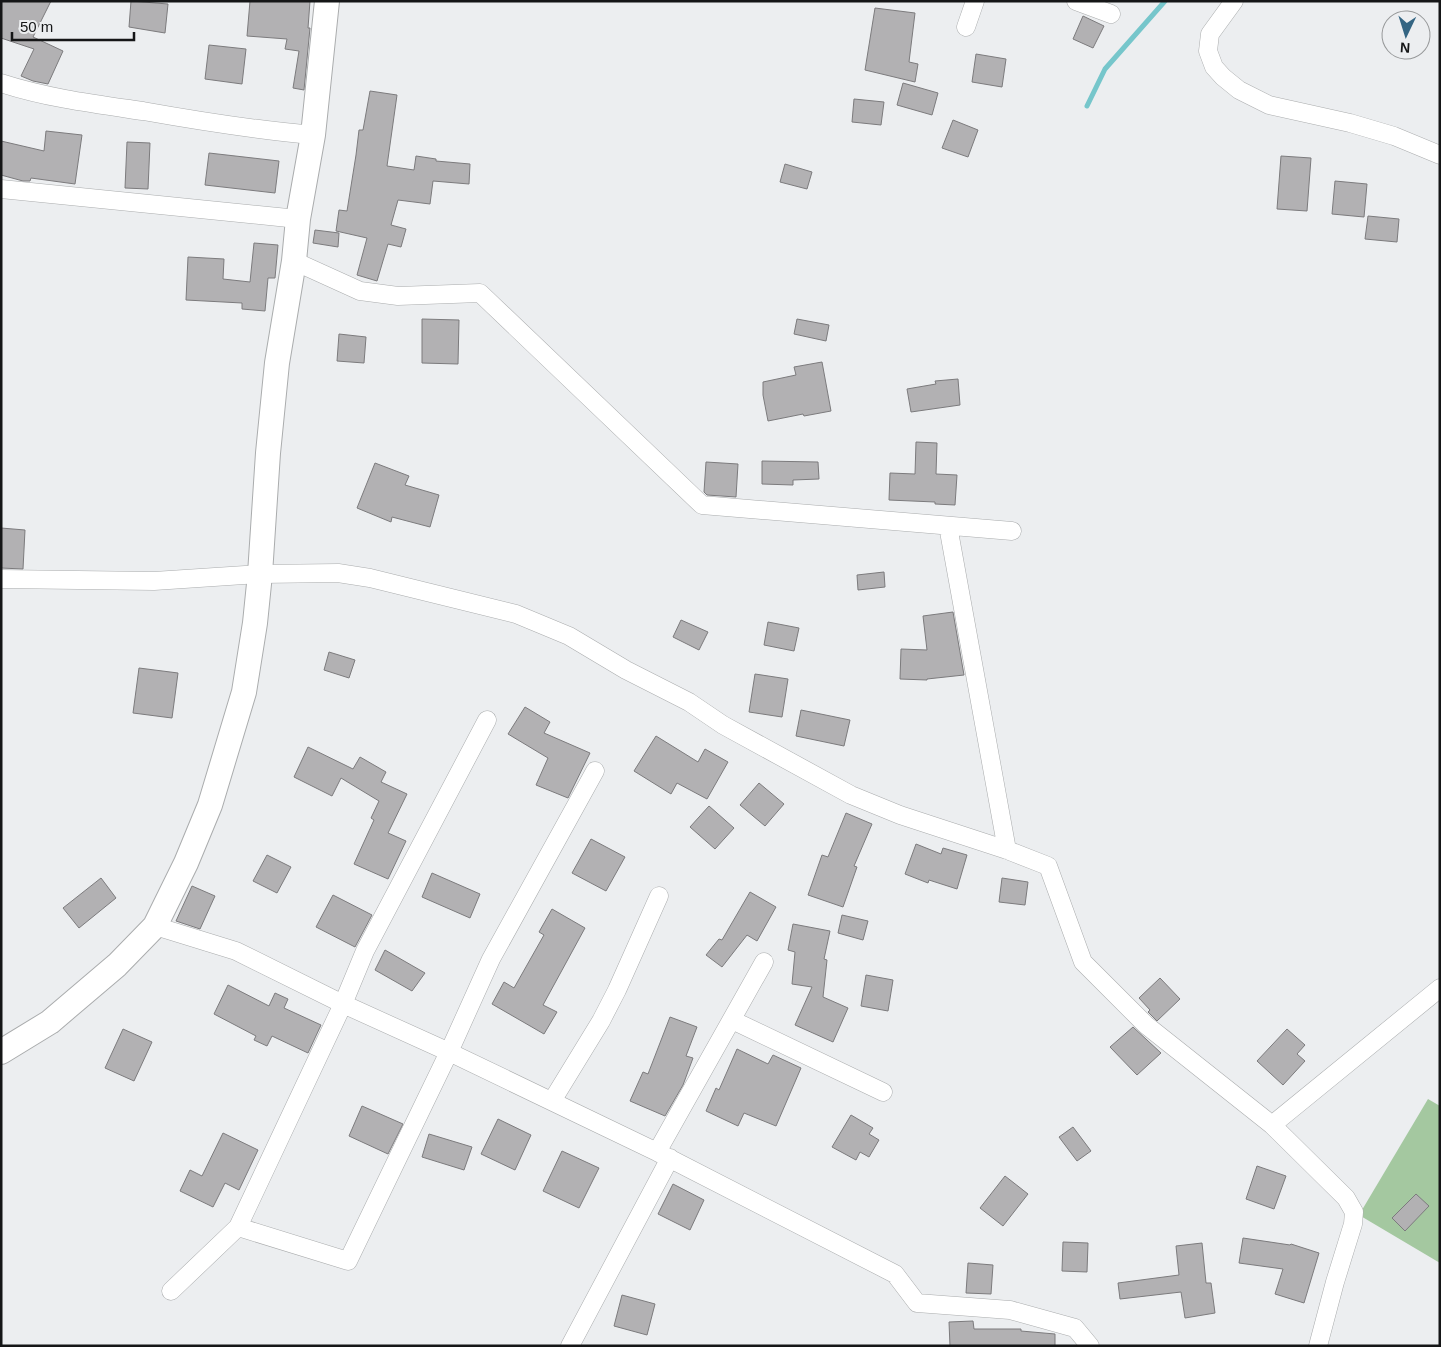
<svg xmlns="http://www.w3.org/2000/svg" width="1441" height="1347" viewBox="0 0 1441 1347" font-family="Helvetica,sans-serif">
<rect width="100%" height="100%" fill="#eceef0"/>
<path fill="#a4c8a0" d="M 1428,1099 L 1440,1106 L 1440,1263 L 1359,1215 Z"/>
<g fill="none" stroke-linecap="round" stroke-linejoin="round">
<path stroke="#76c6cb" stroke-width="5" d="M 1087,106 L 1105,69 L 1165,1"/>
</g>
<path fill="#b2b1b3" stroke="#7c7b7d" d="M 1,1 L 51,1 L 33,37 L 63,51 L 48,84 L 33,81 L 21,76 L 34,49 L 1,38 Z
M 131,1 L 168,4 L 165,33 L 129,27 Z
M 250,1 L 310,1 L 308,28 L 310,28 L 304,90 L 293,88 L 299,51 L 285,49 L 287,39 L 247,36 Z
M 875,8 L 915,13 L 909,62 L 918,64 L 915,82 L 865,70 Z
M 1083,16 L 1104,26 L 1093,48 L 1073,39 Z
M 209,45 L 246,49 L 242,84 L 205,79 Z
M 976,54 L 1006,59 L 1002,87 L 972,82 Z
M 903,83 L 938,93 L 932,115 L 897,105 Z
M 370,91 L 397,95 L 387,166 L 414,170 L 416,156 L 436,159 L 436,161 L 470,164 L 469,184 L 433,181 L 430,204 L 398,200 L 391,225 L 406,229 L 401,247 L 388,244 L 377,281 L 357,275 L 367,238 L 336,231 L 339,210 L 347,211 L 356,155 L 359,130 L 363,130 Z
M 854,99 L 884,102 L 881,125 L 852,122 Z
M 953,120 L 978,130 L 968,157 L 942,148 Z
M 46,131 L 82,135 L 75,184 L 31,178 L 30,181 L 23,181 L 1,175 L 1,141 L 44,151 Z
M 127,142 L 150,143 L 148,189 L 125,188 Z
M 209,153 L 279,161 L 275,193 L 205,185 Z
M 1281,156 L 1311,158 L 1307,211 L 1277,209 Z
M 785,164 L 812,172 L 807,189 L 780,182 Z
M 1335,181 L 1367,184 L 1364,217 L 1332,214 Z
M 1368,216 L 1399,219 L 1397,242 L 1365,239 Z
M 315,230 L 339,233 L 338,247 L 313,243 Z
M 254,243 L 278,245 L 275,278 L 268,278 L 265,311 L 242,309 L 242,303 L 186,300 L 188,257 L 224,259 L 223,279 L 250,282 Z
M 422,319 L 459,320 L 458,364 L 422,363 Z
M 797,319 L 829,325 L 826,341 L 794,334 Z
M 339,334 L 366,337 L 364,363 L 337,361 Z
M 822,362 L 831,411 L 804,416 L 803,414 L 768,421 L 763,395 L 763,382 L 796,375 L 794,367 Z
M 958,379 L 960,405 L 911,412 L 907,389 L 936,384 L 935,381 Z
M 916,442 L 937,443 L 936,474 L 957,475 L 955,505 L 935,504 L 935,502 L 889,500 L 890,473 L 915,474 Z
M 762,461 L 818,462 L 819,479 L 793,480 L 793,485 L 762,484 Z
M 706,462 L 738,464 L 736,497 L 707,495 L 704,492 Z
M 375,463 L 409,476 L 405,485 L 439,495 L 430,527 L 392,517 L 391,522 L 357,508 Z
M 1,528 L 25,530 L 23,569 L 1,568 Z
M 884,572 L 885,587 L 858,590 L 857,575 Z
M 953,612 L 964,675 L 927,679 L 927,680 L 900,679 L 901,649 L 927,650 L 923,616 Z
M 681,620 L 708,632 L 699,650 L 673,637 Z
M 768,622 L 799,628 L 794,651 L 764,645 Z
M 329,652 L 355,660 L 349,678 L 324,670 Z
M 139,668 L 178,673 L 172,718 L 133,713 Z
M 755,674 L 788,679 L 782,717 L 749,712 Z
M 525,707 L 550,722 L 544,733 L 590,753 L 568,798 L 536,785 L 548,758 L 508,734 Z
M 801,710 L 850,720 L 844,746 L 796,736 Z
M 656,736 L 698,762 L 705,749 L 728,762 L 707,799 L 677,783 L 671,794 L 634,771 Z
M 308,747 L 353,769 L 360,757 L 386,772 L 381,782 L 407,794 L 388,833 L 406,841 L 388,879 L 354,864 L 374,820 L 371,818 L 379,801 L 341,778 L 332,796 L 294,777 Z
M 759,783 L 784,804 L 765,826 L 740,805 Z
M 709,806 L 734,828 L 715,849 L 690,827 Z
M 846,813 L 872,824 L 854,866 L 857,867 L 843,907 L 808,895 L 822,855 L 828,857 Z
M 591,839 L 625,857 L 606,891 L 572,873 Z
M 916,844 L 941,854 L 943,848 L 967,855 L 957,889 L 929,880 L 928,883 L 905,874 Z
M 267,855 L 291,867 L 277,893 L 253,881 Z
M 432,873 L 480,894 L 470,918 L 422,897 Z
M 101,878 L 116,898 L 79,928 L 63,908 Z
M 1002,878 L 1028,882 L 1025,905 L 999,902 Z
M 192,886 L 215,896 L 200,929 L 176,921 Z
M 750,892 L 776,907 L 757,941 L 747,935 L 722,967 L 706,955 L 719,939 L 722,940 Z
M 333,895 L 372,915 L 355,947 L 316,927 Z
M 552,909 L 585,928 L 543,1005 L 557,1012 L 544,1034 L 492,1004 L 504,982 L 514,988 L 544,935 L 539,932 Z
M 842,915 L 868,921 L 863,940 L 838,933 Z
M 793,924 L 830,931 L 824,959 L 827,960 L 823,997 L 848,1008 L 833,1042 L 795,1025 L 812,987 L 792,984 L 795,952 L 788,950 Z
M 385,950 L 425,973 L 412,991 L 375,970 Z
M 866,975 L 893,980 L 888,1011 L 861,1006 Z
M 1160,978 L 1180,999 L 1157,1021 L 1148,1012 L 1150,1010 L 1139,998 Z
M 228,985 L 269,1006 L 275,993 L 288,999 L 284,1008 L 321,1025 L 308,1053 L 272,1036 L 267,1046 L 254,1040 L 256,1036 L 214,1014 Z
M 670,1017 L 697,1027 L 686,1056 L 693,1058 L 683,1085 L 665,1116 L 630,1101 L 643,1072 L 648,1074 Z
M 1133,1027 L 1161,1053 L 1137,1075 L 1110,1047 Z
M 123,1029 L 152,1042 L 134,1081 L 105,1068 Z
M 1287,1029 L 1305,1045 L 1297,1054 L 1305,1061 L 1283,1085 L 1257,1061 Z
M 737,1049 L 768,1064 L 773,1055 L 801,1068 L 776,1126 L 744,1113 L 738,1126 L 706,1111 L 716,1088 L 719,1090 Z
M 362,1106 L 403,1124 L 388,1154 L 349,1136 Z
M 851,1115 L 873,1128 L 869,1134 L 879,1140 L 869,1157 L 860,1152 L 856,1160 L 832,1147 Z
M 498,1119 L 531,1135 L 515,1170 L 481,1154 Z
M 1073,1127 L 1091,1151 L 1077,1161 L 1059,1137 Z
M 223,1133 L 258,1150 L 239,1190 L 225,1183 L 213,1207 L 180,1191 L 190,1170 L 202,1176 Z
M 429,1134 L 472,1147 L 464,1170 L 422,1157 Z
M 562,1151 L 599,1168 L 579,1208 L 543,1191 Z
M 1257,1166 L 1286,1176 L 1274,1209 L 1246,1199 Z
M 1005,1176 L 1028,1194 L 1003,1226 L 980,1208 Z
M 673,1184 L 704,1200 L 690,1230 L 658,1214 Z
M 1416,1194 L 1429,1206 L 1405,1231 L 1392,1218 Z
M 1243,1238 L 1290,1245 L 1291,1244 L 1319,1253 L 1304,1303 L 1275,1294 L 1283,1269 L 1239,1263 Z
M 1063,1242 L 1088,1243 L 1087,1272 L 1062,1271 Z
M 1202,1243 L 1206,1283 L 1211,1283 L 1215,1313 L 1185,1318 L 1181,1292 L 1120,1299 L 1118,1283 L 1179,1275 L 1176,1246 Z
M 968,1263 L 993,1265 L 991,1294 L 966,1293 Z
M 622,1295 L 655,1304 L 647,1335 L 614,1326 Z
M 973,1321 L 974,1329 L 1021,1329 L 1021,1331 L 1055,1334 L 1055,1346 L 950,1346 L 949,1322 Z"/>
<g fill="none" stroke-linecap="round" stroke-linejoin="round">
<g stroke="#aaacad" stroke-width="19">
<path id="street" d="M 1076,1 L 1111,14
M 1234,1 L 1210,34 L 1208,51 L 1214,67 L 1223,77 L 1239,90 L 1269,105 L 1350,123 L 1394,136 L 1440,155
M 966,27 L 975,1
M 1,83 C 47,98 95,104 143,111 C 199,121 256,130 313,135
M 1,189 L 298,219
M 294,261 L 360,291 L 398,296 L 480,293 L 702,505 L 1012,531
M 948,526 L 1007,850
M 1,579 L 154,581 L 260,574 L 338,573 L 370,578 L 516,614 L 569,636 L 626,670 L 689,702 L 723,725 L 851,795 L 900,815 L 1007,850 L 1048,866 L 1083,962 L 1146,1025 L 1272,1125 L 1346,1198 L 1354,1212 L 1353,1224 L 1335,1282 L 1318,1346
M 155,926 L 236,951 L 343,1004 L 449,1052 L 657,1152 L 895,1274 L 917,1303 L 1010,1310 L 1075,1328 L 1090,1346
M 732,1020 L 883,1092
M 552,1101 L 601,1021 L 617,990 L 659,896
M 1272,1125 L 1440,988
M 657,1152 L 764,962
M 238,1227 L 348,1261 L 449,1052 L 491,959 L 595,771
M 171,1291 L 238,1227 L 343,1004 L 365,951 L 487,720
M 570,1346 L 670,1158"/>
</g>
<g stroke="#aaacad" stroke-width="26">
<path id="secondary" d="M 1,1052 L 50,1022 L 117,965 L 155,926 L 186,863 L 210,805 L 244,692 L 255,623 L 260,574 L 268,453 L 277,363 L 294,261 L 298,219 L 313,135 L 327,1"/>
</g>
<use href="#street" stroke="#fff" stroke-width="18"/>
<use href="#secondary" stroke="#fff" stroke-width="24"/>
</g>
<rect width="1441" height="1347" fill="none" stroke="#151617" stroke-width="5"/>
<g transform="translate(1406 35) rotate(184)"><circle r="24" fill="#eceef0" stroke="#969899"/>
<path d="M0-4L9 19L0 12L-9 19Z" fill="#346583"/>
<text y="-8" font-size="14" font-weight="bold" text-anchor="middle" fill="#151617">N</text>
</g>
<path d="M12 32v8h122v-8" fill="none" stroke="#151617" stroke-width="2.5"/>
<text x="20" y="32" font-size="15" fill="#151617" stroke="#eceef0" stroke-width="4" paint-order="stroke">50 m</text>
</svg>
